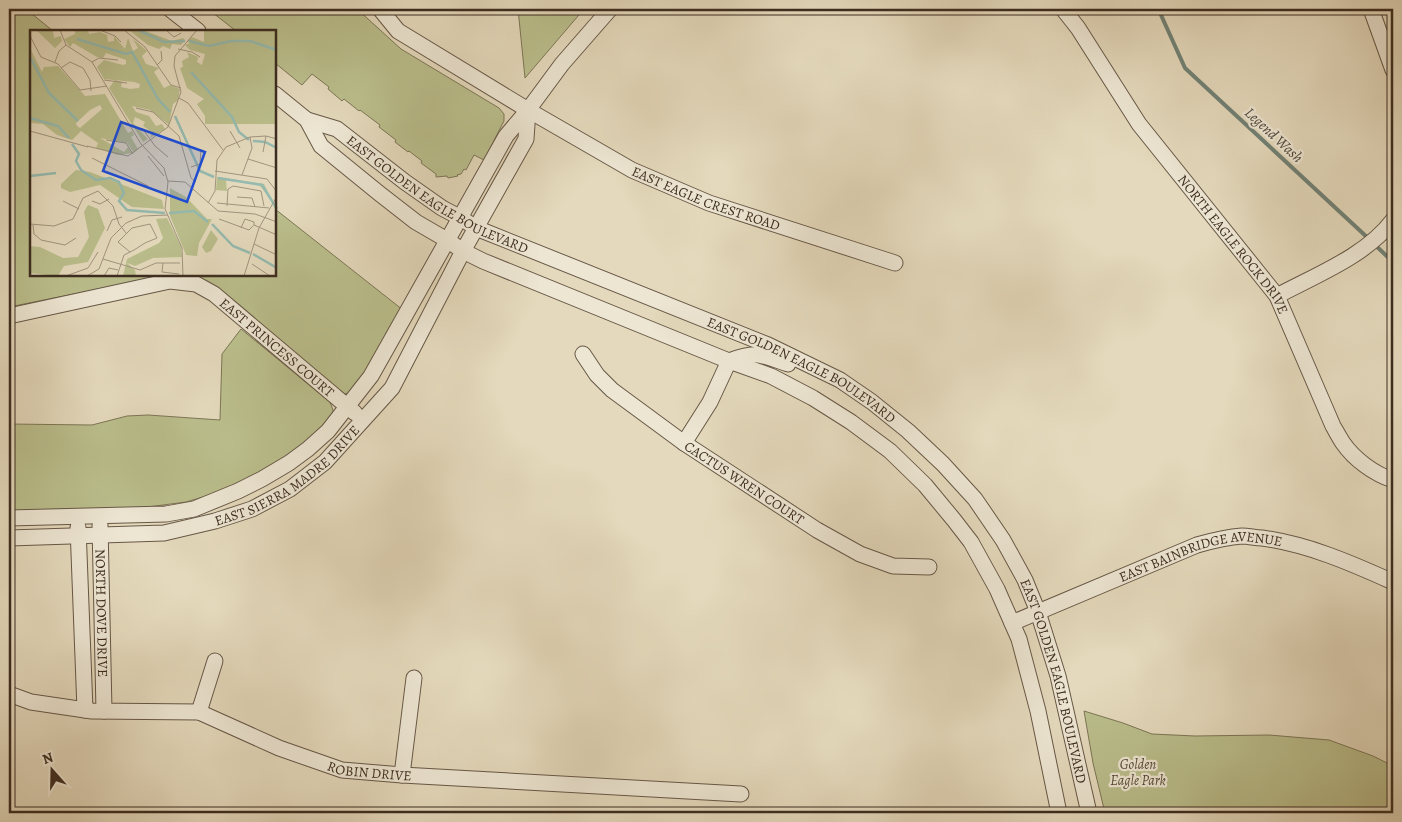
<svg xmlns="http://www.w3.org/2000/svg" width="1402" height="822" viewBox="0 0 1402 822" font-family="Alegreya,serif">
<rect width="100%" height="100%" fill="#e4d9bc"/>
<filter id="stains"><feTurbulence type="fractalNoise" baseFrequency=".004" numOctaves="4"/><feColorMatrix values="0 0 0 0 .2 0 0 0 0 .09 0 0 0 0 .02 0 0 0 .5 -.17"/></filter>
<radialGradient id="worn" r=".72"><stop offset=".6" stop-color="#630" stop-opacity="0"/><stop offset="1" stop-color="#630" stop-opacity=".3"/></radialGradient>
<path fill="#babe8c" stroke="#7c7656" d="M 9,9 L 26,9 L 53,31 L 31,31 L 31,275 L 275,275 L 275,209 L 403,310 L 361,382 L 348,394 L 341,393 L 207,283 L 164,276 L 9,307 Z
M 208,9 L 357,9 L 401,49 L 499,108 L 504,114 L 504,121 L 484,160 L 474,155 L 466,170 L 464,169 L 461,174 L 457,175 L 458,176 L 448,178 L 447,176 L 436,177 L 436,174 L 421,163 L 422,161 L 409,151 L 408,152 L 395,142 L 396,140 L 379,127 L 380,125 L 360,110 L 359,111 L 344,99 L 342,101 L 328,89 L 329,87 L 312,74 L 302,85 L 275,63 L 275,31 L 236,31 Z
M 518,9 L 584,9 L 525,78 Z
M 241,329 L 330,402 L 333,410 L 332,418 L 312,439 L 271,467 L 230,489 L 186,502 L 140,508 L 9,511 L 9,424 L 92,425 L 127,416 L 148,415 L 220,420 L 222,354 Z
M 1084,711 L 1123,723 L 1152,734 L 1195,736 L 1269,735 L 1329,740 L 1373,756 L 1393,766 L 1393,813 L 1105,813 L 1093,763 Z"/>
<g fill="none" stroke-linecap="round" stroke-linejoin="round">
<path stroke="#728276" stroke-width="4" d="M 1161,9 L 1161,15 L 1185,68 L 1369,239
M 1374,244 L 1393,262"/>
<g stroke="#675847" stroke-width="17">
<g id="minor">
<path d="M 170,9 L 198,31"/>
<path id="s1" d="M 380,9 L 398,31 L 528,110 L 632,170 L 709,203 L 895,263"/>
<path id="s2" d="M 1063,9 L 1078,28 L 1139,124 L 1277,296 L 1333,426 C 1336,431 1339,437 1343,443 C 1354,459 1374,474 1393,480"/>
<path d="M 1371,9 L 1393,70"/>
<path d="M 275,94 L 307,120 L 321,146 L 380,194 L 416,222 L 447,240 L 463,251 L 483,261 L 729,361 L 771,376 L 813,398 L 851,422 L 890,451 L 925,485 L 954,520 L 971,542 L 997,589 L 1019,639 L 1038,711 L 1059,813"/>
<path id="s3" d="M 307,120 L 337,129 L 405,182 L 442,208 L 461,218 L 476,228 L 768,345 L 840,380 L 872,402 L 908,431 L 943,464 L 975,499 L 1003,540 L 1025,580 L 1038,612 L 1058,676 L 1089,813"/>
<path d="M 1277,296 C 1316,275 1366,256 1393,220"/>
<path id="s4" d="M 9,316 L 170,281 L 196,284 L 214,294 L 355,413"/>
<path id="s5" d="M 583,354 L 597,375 L 612,390 L 684,443 L 817,530 L 860,554 L 893,566 L 929,567"/>
<path d="M 684,443 L 710,402 L 729,361 C 757,350 761,355 788,364"/>
<path d="M 9,518 L 166,514 L 194,509 L 238,491 L 262,479 L 289,463 L 308,449 L 328,431 L 371,376 L 506,136 L 528,110 L 562,64 L 610,9"/>
<path id="s6" d="M 100,525 L 104,711"/>
<path d="M 78,527 L 85,710"/>
<path id="s7" d="M 9,538 L 164,533 L 215,521 L 252,509 L 290,489 L 325,462 L 392,388 L 463,251 L 526,139 L 528,110"/>
<path id="s8" d="M 1012,623 L 1197,545 C 1211,541 1227,537 1242,536 C 1249,536 1255,538 1262,538 C 1307,544 1351,563 1393,582"/>
<path id="s9" d="M 9,694 L 31,702 L 92,711 L 199,712 L 279,748 L 342,770 L 402,775 L 741,794"/>
<path d="M 199,712 L 215,661"/>
<path d="M 402,775 L 414,678"/>
</g>
</g>
<use href="#minor" stroke="#ede6d3" stroke-width="15"/>
</g>
<g text-anchor="middle" dominant-baseline="central" stroke-width="4.5" stroke-linejoin="round" paint-order="stroke">
<g font-size="14" fill="#3d2d20" stroke="#ede6d3">
<text stroke="none"><textPath href="#s3" startOffset="152">EAST GOLDEN EAGLE BOULEVARD</textPath></text>
<text stroke="none"><textPath href="#s1" startOffset="380">EAST EAGLE CREST ROAD</textPath></text>
<text stroke="none"><textPath href="#s2" startOffset="291">NORTH EAGLE ROCK DRIVE</textPath></text>
<text stroke="none"><textPath href="#s4" startOffset="294">EAST PRINCESS COURT</textPath></text>
<text stroke="none"><textPath href="#s3" startOffset="558">EAST GOLDEN EAGLE BOULEVARD</textPath></text>
<text stroke="none"><textPath href="#s7" startOffset="294">EAST SIERRA MADRE DRIVE</textPath></text>
<text stroke="none"><textPath href="#s5" startOffset="208">CACTUS WREN COURT</textPath></text>
<text stroke="none"><textPath href="#s8" startOffset="202">EAST BAINBRIDGE AVENUE</textPath></text>
<text stroke="none"><textPath href="#s6" startOffset="88">NORTH DOVE DRIVE</textPath></text>
<text stroke="none"><textPath href="#s3" startOffset="978">EAST GOLDEN EAGLE BOULEVARD</textPath></text>
<text stroke="none"><textPath href="#s9" startOffset="374">ROBIN DRIVE</textPath></text>
</g>
<g font-size="14" font-style="italic" fill="#564a36" stroke="#ede6d3">
<text x="1138" y="764">Golden<tspan x="1138" dy="16">Eagle Park</tspan></text>
</g>
<g font-size="15" font-style="italic" fill="#4f493d" stroke="#ede6d3">
<text transform="translate(1274 135) rotate(43)">Legend Wash</text>
</g>
</g>
<g transform="translate(30 30)">
<rect width="246" height="246" fill="#e4d9bc"/>
<path d="M 6,0 L 23,0 L 24,8 L 31,6 L 32,11 L 25,18 ZM 45,0 L 58,0 L 59,4 L 70,2 L 77,5 L 78,12 L 84,11 L 84,6 L 95,19 L 98,8 L 103,21 L 108,18 L 103,9 L 117,21 L 112,26 L 116,34 L 129,38 L 124,42 L 134,58 L 140,55 L 150,59 L 148,70 L 143,74 L 139,95 L 120,80 L 102,76 L 106,82 L 119,86 L 126,96 L 132,94 L 135,99 L 120,108 L 122,102 L 113,96 L 115,92 L 105,87 L 103,93 L 118,109 L 113,112 L 79,58 L 85,50 L 92,52 L 91,57 L 100,59 L 109,58 L 110,54 L 104,52 L 74,49 L 67,37 L 74,30 L 93,35 L 96,34 L 96,30 L 76,23 L 73,28 L 67,27 L 43,13 L 40,17 L 34,9 L 45,4 ZM 99,0 L 113,0 L 142,11 L 153,8 L 155,10 L 151,15 L 142,14 L 140,19 L 133,16 L 129,19 L 118,15 ZM 174,0 L 246,0 L 246,94 L 175,94 L 175,86 L 167,74 L 174,69 L 157,58 L 150,38 L 153,37 L 152,31 L 159,27 L 157,22 L 168,27 L 167,32 L 172,35 L 175,24 L 160,20 L 155,15 L 160,13 L 157,11 L 162,7 L 174,12 ZM 0,18 L 12,42 L 14,37 L 28,36 L 55,66 L 75,64 L 98,103 L 102,101 L 104,105 L 101,107 L 108,119 L 104,123 L 97,113 L 70,108 L 94,122 L 98,117 L 102,123 L 88,125 L 66,118 L 68,113 L 51,101 L 42,110 L 27,105 L 13,94 L 0,93 ZM 70,75 L 72,79 L 50,98 L 47,96 L 46,93 L 60,80 ZM 46,140 L 60,142 L 132,170 L 134,179 L 102,177 L 70,155 L 40,162 L 31,158 L 31,154 ZM 187,147 L 234,154 L 242,170 L 229,155 L 196,150 L 197,161 L 186,160 ZM 140,158 L 156,167 L 177,189 L 182,189 L 169,213 L 167,226 L 156,225 L 140,186 ZM 58,175 L 68,179 L 75,198 L 58,232 L 34,236 L 28,246 L 0,243 L 0,216 L 10,217 L 33,228 L 48,227 L 59,207 L 54,182 ZM 137,188 L 151,216 L 152,227 L 123,228 L 105,236 L 97,233 L 105,240 L 106,246 L 93,246 L 97,229 L 129,213 L 133,208 L 126,189 ZM 181,200 L 188,209 L 181,221 L 176,223 L 172,217 Z" fill="#babe8c" fill-rule="evenodd"/>
<path fill="none" stroke="#95baaf" stroke-width="2.5" d="M 108,0 L 134,12 L 155,11M 47,9 L 96,24 L 102,22 L 128,69 L 140,82M 159,11 L 179,16 L 201,11 L 220,11 L 247,20M 0,27 L 19,63 L 48,91M 161,42 L 202,87 L 209,102 L 219,110M 145,86 L 170,141 L 184,147M 0,88 L 28,96 L 39,108M 223,111 L 235,112 L 247,118M 42,114 L 49,124 L 46,131 L 51,140 L 66,150 L 80,148 L 89,152 L 94,163 L 89,171 L 97,180 L 135,183M 0,146 L 26,143M 188,148 L 232,155 L 247,179M 139,183 L 164,181 L 178,192M 182,194 L 203,216 L 220,223M 223,224 L 247,238"/>
<path fill="none" stroke="#a1947e" stroke-width="1" d="M 30,0 L 36,15 L 62,32 L 111,114 L 134,138 L 138,152 L 135,179 L 152,218 L 153,246M 70,0 L 85,6 L 91,12M 94,0 L 115,17 L 141,55 L 151,58M 137,1 L 144,7 L 151,3M 0,6 L 11,27 L 28,34 L 50,60 L 77,56M 148,19 L 162,22 L 170,27M 25,32 L 29,21 L 36,15M 62,32 L 69,28 L 88,30M 127,35 L 132,30 L 131,21M 31,38 L 40,32 L 53,38 L 60,50 L 61,61M 74,50 L 97,53M 149,68 L 158,73 L 193,120M 106,78 L 123,82 L 149,106 L 161,148 L 166,152M 112,98 L 125,116 L 138,127M 0,101 L 58,117M 200,101 L 210,118M 76,110 L 96,113 L 103,124M 57,116 L 98,126 L 138,97 L 151,62 L 144,36 L 145,26 L 167,0M 233,122 L 236,106M 118,126 L 134,146M 62,128 L 118,156M 218,129 L 247,138M 161,137 L 170,134 L 171,119M 185,141 L 237,149 L 247,162M 212,145 L 222,118 L 220,107M 138,151 L 155,152 L 188,181 L 225,184 L 247,192M 207,167 L 222,168 L 225,177M 33,171 L 49,179M 62,171 L 70,174 L 79,169M 178,173 L 185,161 L 187,130 L 196,117 L 220,107 L 236,106 L 247,109M 187,173 L 239,178M 197,176 L 198,159 L 203,156 L 231,161 L 234,176M 189,189 L 219,200 L 223,196M 0,194 L 24,196 L 43,189 L 53,168 L 68,161 L 83,176 L 89,194 L 96,203M 3,195 L 4,204 L 11,210 L 35,215 L 46,208M 224,195 L 247,205M 211,198 L 215,189 L 224,192 L 224,196M 77,201 L 82,190 L 92,187M 224,214 L 247,225M 73,229 L 110,240 L 126,233 L 150,233M 133,233 L 132,242 L 149,244M 222,234 L 240,246M 36,246 L 58,238 L 68,222M 57,246 L 69,239 L 81,208 L 96,193 L 112,186 L 138,185M 74,246 L 79,238 L 88,240M 87,246 L 94,225 L 104,220 L 115,213 L 127,208 L 120,194 L 102,198 L 88,212 L 100,222M 214,246 L 229,198 L 247,166"/>
<path fill="#1d4ed8" fill-opacity="0.15" stroke="#1d4ed8" stroke-width="2.5" d="M 91,92 L 175,122 L 157,172 L 73,141 Z"/>
<rect width="246" height="246" fill="none" stroke="#3d2d20" stroke-width="2.5"/>
</g>
<rect width="1402" height="822" fill="none" stroke="#e4d9bc" stroke-width="30"/>
<rect x="10" y="10" width="1382" height="802" fill="none" stroke="#3d2d20" stroke-width="2.5"/>
<rect x="15" y="15" width="1372" height="792" fill="none" stroke="#3d2d20"/>
<g transform="translate(52 770) rotate(340)" stroke="#ede6d3" stroke-width="4" paint-order="stroke">
<path d="M0-4L9 19L0 12L-9 19Z" fill="#3d2d20"/>
<text y="-8" font-size="14" font-weight="bold" text-anchor="middle" fill="#3d2d20">N</text>
</g>
<rect width="100%" height="100%" filter="url(#stains)"/>
<rect width="100%" height="100%" fill="url(#worn)"/>
</svg>
